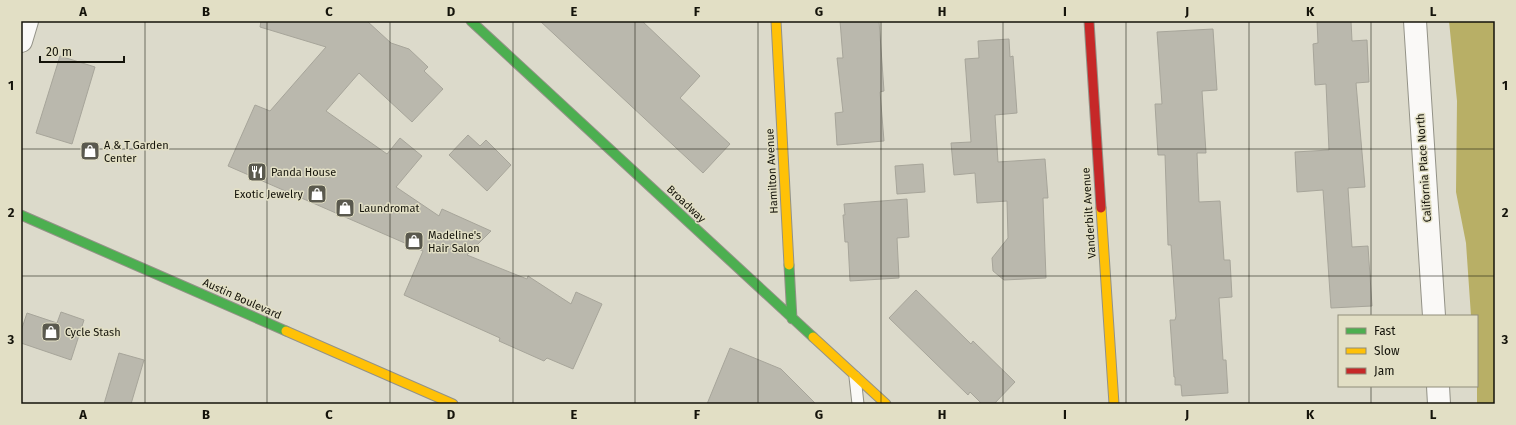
<svg xmlns="http://www.w3.org/2000/svg" width="1516" height="425" viewBox="0 0 1516 425" font-family="'Fira Sans',sans-serif">
<rect width="100%" height="100%" fill="#dcdacb"/>
<path fill="#b8af66" d="M 1449,21 L 1495,21 L 1495,404 L 1477,404 L 1477,316 L 1471,316 L 1466,243 L 1456,192 L 1457,101 Z"/>
<path fill="#bab8ad" stroke="#a7a59a" d="M 261,21 L 367,21 L 391,43 L 409,49 L 428,67 L 424,71 L 443,89 L 412,122 L 359,73 L 326,111 L 387,154 L 400,138 L 422,156 L 396,187 L 439,216 L 442,209 L 491,231 L 467,255 L 527,279 L 528,276 L 571,304 L 576,292 L 602,304 L 573,369 L 547,358 L 544,361 L 499,341 L 500,338 L 404,295 L 423,251 L 228,166 L 255,105 L 270,111 L 326,47 L 260,27 Z
M 540,21 L 642,21 L 700,76 L 680,98 L 730,144 L 703,173 Z
M 840,21 L 879,21 L 884,91 L 880,92 L 884,141 L 837,145 L 835,113 L 843,112 L 837,58 L 843,58 Z
M 1317,21 L 1351,21 L 1352,41 L 1367,40 L 1369,82 L 1356,83 L 1365,187 L 1348,188 L 1352,247 L 1368,246 L 1372,306 L 1331,308 L 1323,190 L 1297,192 L 1295,152 L 1329,150 L 1326,84 L 1315,85 L 1313,44 L 1318,43 Z
M 1213,29 L 1217,90 L 1202,91 L 1206,153 L 1197,153 L 1199,202 L 1220,201 L 1224,260 L 1230,260 L 1232,297 L 1219,298 L 1223,360 L 1226,360 L 1228,393 L 1182,396 L 1181,385 L 1175,385 L 1175,377 L 1174,377 L 1170,320 L 1175,320 L 1176,316 L 1171,245 L 1168,245 L 1165,155 L 1158,155 L 1155,104 L 1162,104 L 1157,32 Z
M 1009,39 L 1010,57 L 1013,56 L 1017,113 L 995,115 L 998,162 L 1045,159 L 1048,198 L 1043,198 L 1046,278 L 1004,280 L 993,271 L 992,258 L 1008,238 L 1007,201 L 977,203 L 975,173 L 954,175 L 951,143 L 971,142 L 965,59 L 979,58 L 978,41 Z
M 60,56 L 95,67 L 72,144 L 36,133 Z
M 468,135 L 480,146 L 486,140 L 511,165 L 487,191 L 449,155 Z
M 923,164 L 925,192 L 897,194 L 895,166 Z
M 907,199 L 909,237 L 897,238 L 899,278 L 850,281 L 848,242 L 845,242 L 843,215 L 845,215 L 844,204 Z
M 916,290 L 971,344 L 973,341 L 1015,382 L 994,404 L 982,404 L 970,392 L 968,395 L 889,318 Z
M 61,312 L 84,320 L 71,360 L 21,343 L 21,331 L 27,313 L 57,323 Z
M 730,348 L 781,369 L 816,404 L 707,404 Z
M 119,353 L 144,360 L 131,404 L 104,404 Z"/>
<g fill="none" stroke-linecap="round" stroke-linejoin="round">
<g stroke="#939287" stroke-width="13">
<path id="lane" d="M 855,377 L 858,404"/>
</g>
<g stroke="#939287" stroke-width="24">
<path id="street" d="M 1415,21 L 1434,316
M 21,41 L 27,21
M 1438,386 L 1439,404"/>
</g>
<g stroke="#939287" stroke-width="11">
<path id="fast" d="M 471,21 L 813,337
M 21,215 L 286,331
M 789,265 L 792,319"/>
</g>
<g stroke="#939287" stroke-width="11">
<path id="slow" d="M 776,21 L 789,265
M 1101,208 L 1114,404
M 286,331 L 453,404
M 813,337 L 886,404"/>
</g>
<g stroke="#939287" stroke-width="11">
<path id="jam" d="M 1089,21 L 1101,208"/>
</g>
<use href="#lane" stroke="#faf9f7" stroke-width="11"/>
<use href="#street" stroke="#faf9f7" stroke-width="22"/>
<use href="#fast" stroke="#4caf50" stroke-width="9"/>
<use href="#slow" stroke="#ffc107" stroke-width="9"/>
<use href="#jam" stroke="#c62828" stroke-width="9"/>
</g>
<path fill="none" stroke="#14130a" stroke-width="1" stroke-opacity="0.55" d="M 145,21 L 145,404M 267,21 L 267,404M 390,21 L 390,404M 513,21 L 513,404M 635,21 L 635,404M 758,21 L 758,404M 881,21 L 881,404M 1003,21 L 1003,404M 1126,21 L 1126,404M 1249,21 L 1249,404M 1371,21 L 1371,316M 21,149 L 1495,149M 21,276 L 1495,276M 1371,386 L 1371,404"/>
<defs>
<g id="shop-square" transform="scale(1)"><rect x="-9" y="-9" width="18" height="18" rx="4" fill="#5a594e" stroke="#e2dfc5"/><path d="M-5-2.5h2.3a2.7 3.5 0 0 1 5.4 0H5L5.5 6h-11ZM-1.5-2.5h3a1.5 2.3 0 0 0-3 0Z" fill="#fff"/></g>
<g id="restaurant-square" transform="scale(1)"><rect x="-9" y="-9" width="18" height="18" rx="4" fill="#5a594e" stroke="#e2dfc5"/><path d="M-5-6h1v4h1v-4h1v4h1v-4h1v5L-1.5 .5V6h-2V.5L-5-1ZM5-6V6H3V1.5H1.5Q1.5-4 5-6Z" fill="#fff"/></g>
</defs>
<g fill-rule="evenodd">
<use href="#shop-square" x="90" y="151"/>
<use href="#restaurant-square" x="257" y="172"/>
<use href="#shop-square" x="317" y="194"/>
<use href="#shop-square" x="345" y="208"/>
<use href="#shop-square" x="414" y="241"/>
<use href="#shop-square" x="51" y="332"/>
</g>
<g text-anchor="middle" dominant-baseline="central" stroke-width="3" stroke-linejoin="round" paint-order="stroke">
<g font-size="11" fill="#14130a" stroke="#e2dfc5" text-anchor="start">
<text x="104" y="145">A &amp; T Garden<tspan x="104" dy="13">Center</tspan></text>
<text x="271" y="172">Panda House</text>
<text x="303" y="194" text-anchor="end">Exotic Jewelry</text>
<text x="359" y="208">Laundromat</text>
<text x="428" y="235">Madeline's<tspan x="428" dy="13">Hair Salon</tspan></text>
<text x="65" y="332">Cycle Stash</text>
</g>
<g font-size="11" fill="#14130a" stroke="#e2dfc5">
<text transform="translate(1424 168) rotate(-94)">California Place North</text>
<text transform="translate(772 171) rotate(-93)">Hamilton Avenue</text>
<text transform="translate(686 204) rotate(43)">Broadway</text>
<text transform="translate(1089 213) rotate(-94)">Vanderbilt Avenue</text>
<text transform="translate(242 299) rotate(24)">Austin Boulevard</text>
</g>
</g>
<rect width="1516" height="425" fill="none" stroke="#e2dfc5" stroke-width="44"/>
<rect x="1338" y="315" width="140" height="72" fill="#e2dfc5" stroke="#908d7a"/>
<rect x="1346" y="328" width="20" height="6" fill="#4caf50" stroke="#908d7a"/>
<text x="1374" y="335" font-size="12" fill="#14130a">Fast</text>
<rect x="1346" y="348" width="20" height="6" fill="#ffc107" stroke="#908d7a"/>
<text x="1374" y="355" font-size="12" fill="#14130a">Slow</text>
<rect x="1346" y="368" width="20" height="6" fill="#c62828" stroke="#908d7a"/>
<text x="1374" y="375" font-size="12" fill="#14130a">Jam</text>
<path d="M40 56v6h84v-6" fill="none" stroke="#14130a" stroke-width="2"/>
<text x="46" y="56" font-size="12" fill="#14130a" stroke="#e2dfc5" stroke-width="3" paint-order="stroke">20 m</text>
<rect x="22" y="22" width="1472" height="381" fill="none" stroke="#14130a" stroke-width="1.5"/>
<g font-size="13" text-anchor="middle" font-weight="bold" fill="#14130a">
<text x="83" y="16">A</text>
<text x="206" y="16">B</text>
<text x="329" y="16">C</text>
<text x="451" y="16">D</text>
<text x="574" y="16">E</text>
<text x="697" y="16">F</text>
<text x="819" y="16">G</text>
<text x="942" y="16">H</text>
<text x="1065" y="16">I</text>
<text x="1187" y="16">J</text>
<text x="1310" y="16">K</text>
<text x="1433" y="16">L</text>
<text x="11" y="90">1</text>
<text x="1505" y="90">1</text>
<text x="11" y="217">2</text>
<text x="1505" y="217">2</text>
<text x="11" y="344">3</text>
<text x="1505" y="344">3</text>
<text x="83" y="419">A</text>
<text x="206" y="419">B</text>
<text x="329" y="419">C</text>
<text x="451" y="419">D</text>
<text x="574" y="419">E</text>
<text x="697" y="419">F</text>
<text x="819" y="419">G</text>
<text x="942" y="419">H</text>
<text x="1065" y="419">I</text>
<text x="1187" y="419">J</text>
<text x="1310" y="419">K</text>
<text x="1433" y="419">L</text>
</g>
</svg>
